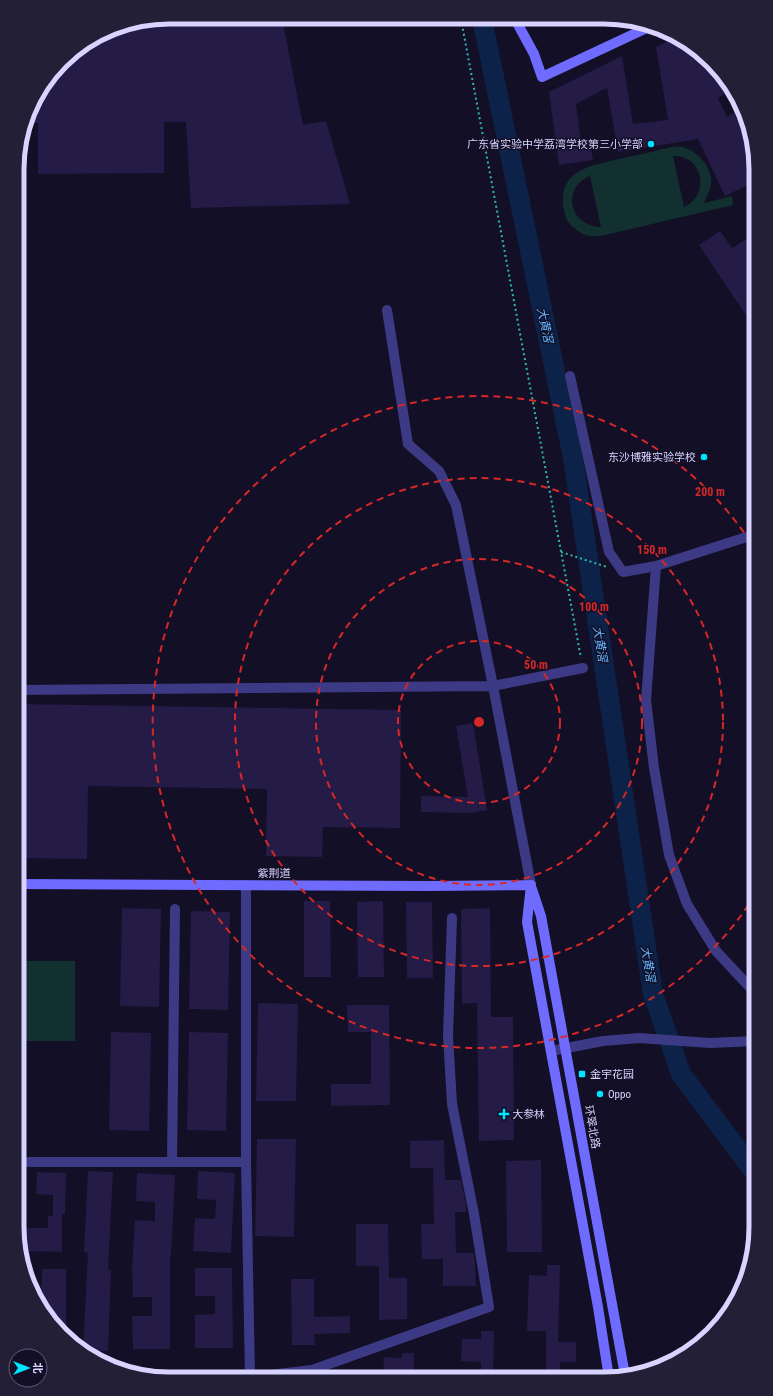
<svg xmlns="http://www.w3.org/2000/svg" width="773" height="1396" viewBox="0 0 773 1396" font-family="'Roboto Condensed','Noto Sans SC',sans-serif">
<rect width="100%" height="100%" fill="#130f26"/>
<path fill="#12302f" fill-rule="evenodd" d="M 671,147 C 675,147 679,146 683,147 C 699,152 713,168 711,185 C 710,191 706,197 704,203 L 732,196 L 733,205 L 601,236 C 598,236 593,237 589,236 C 581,234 571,227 567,220 C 564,212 562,205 563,196 C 565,167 600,164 623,158 C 639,155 655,151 671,147 ZM 673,156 C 703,155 711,194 684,207 ZM 590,176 L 601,227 C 569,226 561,188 590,176 Z
M 17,961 L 75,961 L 75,1041 L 17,1041 Z"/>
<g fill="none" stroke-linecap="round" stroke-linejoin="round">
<path stroke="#0c2248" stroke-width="20" d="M 482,19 L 573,458 L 653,994 L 681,1074 L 756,1174"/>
</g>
<path fill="#241b47" d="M 169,17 L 282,18 L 303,125 L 326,121 L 350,204 L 191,208 L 186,122 L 164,122 L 164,173 L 38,174 L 38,123 L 26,123 L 33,102 L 69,55 L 111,28 Z
M 677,37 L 704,55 L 714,66 L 726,93 L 718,98 L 727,117 L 735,112 L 753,150 L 756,169 L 756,181 L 725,196 L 698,139 L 618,152 L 607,88 L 576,104 L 581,143 L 590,142 L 593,160 L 559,165 L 549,92 L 622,56 L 633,124 L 668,120 L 656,47 Z
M 720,231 L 732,248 L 756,233 L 756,330 L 699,245 Z
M 18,704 L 401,710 L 400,828 L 323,827 L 322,857 L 266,856 L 267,789 L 88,786 L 87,859 L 17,858 Z
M 473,723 L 487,810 L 470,813 L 421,812 L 421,796 L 468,797 L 456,726 Z
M 304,901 L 330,901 L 331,977 L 304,977 Z
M 383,901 L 384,977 L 358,977 L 357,902 Z
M 406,902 L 432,902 L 433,978 L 407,978 Z
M 122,908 L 161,909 L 159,1007 L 120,1006 Z
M 490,908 L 491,1017 L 513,1017 L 514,1140 L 479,1141 L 477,1003 L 462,1004 L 461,909 Z
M 191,911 L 230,912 L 228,1010 L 189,1009 Z
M 258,1003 L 298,1004 L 296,1101 L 256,1101 Z
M 347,1005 L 389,1005 L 390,1105 L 331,1106 L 331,1084 L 371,1084 L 371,1032 L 348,1032 Z
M 111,1032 L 151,1033 L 149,1131 L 109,1130 Z
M 189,1032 L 228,1033 L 226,1131 L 187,1130 Z
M 257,1139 L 296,1139 L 294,1237 L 255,1236 Z
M 444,1140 L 445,1180 L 461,1180 L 466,1205 L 466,1212 L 455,1212 L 456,1253 L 474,1253 L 475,1264 L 476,1286 L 443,1286 L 443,1259 L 422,1259 L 421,1224 L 434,1224 L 433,1168 L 410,1168 L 410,1141 Z
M 541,1160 L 542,1252 L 507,1252 L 506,1161 Z
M 88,1171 L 113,1172 L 108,1270 L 111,1270 L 108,1351 L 83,1350 L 88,1253 L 84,1252 Z
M 198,1171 L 235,1173 L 231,1253 L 193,1251 L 195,1218 L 215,1219 L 216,1200 L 197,1199 Z
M 37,1172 L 66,1173 L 65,1214 L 62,1214 L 62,1252 L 22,1251 L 22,1228 L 48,1228 L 48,1216 L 53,1216 L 53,1195 L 36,1194 Z
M 137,1173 L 175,1175 L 171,1255 L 170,1255 L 170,1349 L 133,1349 L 132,1316 L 152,1316 L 152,1297 L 133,1297 L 132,1268 L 135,1220 L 155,1221 L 155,1202 L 136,1201 Z
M 356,1224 L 388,1224 L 389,1278 L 407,1278 L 407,1319 L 379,1320 L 379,1266 L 356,1266 Z
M 547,1265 L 560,1265 L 558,1342 L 576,1342 L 576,1362 L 560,1362 L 560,1370 L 546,1370 L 546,1331 L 527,1331 L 529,1275 L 547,1276 Z
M 195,1268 L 232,1268 L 233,1348 L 195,1348 L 195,1315 L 215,1314 L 215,1296 L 195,1296 Z
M 42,1269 L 66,1269 L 66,1338 L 41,1309 Z
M 291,1279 L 314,1279 L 314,1317 L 350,1316 L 350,1333 L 314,1334 L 315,1345 L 292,1345 Z
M 481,1331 L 494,1331 L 493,1379 L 481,1379 L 481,1362 L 461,1361 L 462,1339 L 481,1339 Z
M 402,1353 L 414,1353 L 414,1378 L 383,1377 L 384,1357 L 402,1358 Z"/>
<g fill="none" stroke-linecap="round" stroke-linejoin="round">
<path stroke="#2fb8b0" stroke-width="2" stroke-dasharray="2 3" stroke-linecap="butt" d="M 461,19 L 581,658
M 561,552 L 607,567
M 686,1347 L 702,1341"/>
<path stroke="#3d3a85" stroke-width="10" d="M 387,310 L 408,444 L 439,471 L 456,505 L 493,686 L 531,885
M 570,376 L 609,552 L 623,572 L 656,566 L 756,534
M 656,566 L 646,700 L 654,768 L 669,855 L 687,904 L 716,951 L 756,994
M 18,690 L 493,686 L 583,668
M 246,885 L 246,1162 L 250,1378
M 551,1051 L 603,1041 L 639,1038 L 710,1043 L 756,1041
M 17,1162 L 246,1162
M 172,1162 L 175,909
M 147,1377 L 203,1378
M 243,1378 L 312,1370 L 489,1307 L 474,1214 L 452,1104 L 448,1036 L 452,918"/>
<path stroke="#6f6bff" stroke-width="10" d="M 515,19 L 534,54 L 542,77 L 651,26
M 17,884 L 428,886 L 531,885
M 531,885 L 527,922 L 598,1307 L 609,1378
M 532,889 L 541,916 L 625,1375"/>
</g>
<g fill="none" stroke="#d62828" stroke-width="2" stroke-dasharray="7 5">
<circle cx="479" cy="722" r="81"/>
<circle cx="479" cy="722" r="163"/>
<circle cx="479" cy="722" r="244"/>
<path d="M755 895A326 326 0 1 1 755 549"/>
</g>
<g fill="#00e5ff" stroke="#130f26" stroke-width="1.5">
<circle cx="651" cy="144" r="4"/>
<circle cx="704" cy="457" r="4"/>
<rect x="578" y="1070" width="8" height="8" rx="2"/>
<circle cx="600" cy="1094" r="4"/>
<path d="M502 1108h4v4h4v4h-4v4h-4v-4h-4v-4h4z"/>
</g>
<g text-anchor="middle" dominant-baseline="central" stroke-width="3" stroke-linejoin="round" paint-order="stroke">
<g font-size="11" fill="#d9d4ff" stroke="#130f26" text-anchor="start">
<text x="643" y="144" text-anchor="end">广东省实验中学荔湾学校第三小学部</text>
<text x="696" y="457" text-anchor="end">东沙博雅实验学校</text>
<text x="590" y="1074">金宇花园</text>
<text x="608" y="1094">Oppo</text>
<text x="512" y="1114">大参林</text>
</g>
<g font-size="11" fill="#d9d4ff" stroke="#130f26">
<text x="274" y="873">紫荆道</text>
<text transform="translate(592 1127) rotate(80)">环翠北路</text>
</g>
<g font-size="12" font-style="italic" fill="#62b6ff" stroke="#130f26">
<text transform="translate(545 325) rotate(78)">大黄滘</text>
<text transform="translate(600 644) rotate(81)">大黄滘</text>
<text transform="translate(648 964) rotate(81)">大黄滘</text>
</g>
</g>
<path d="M0 0H773V1396H0ZM169 24H604A145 145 0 0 1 749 169V1227A145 145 0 0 1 604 1372H169A145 145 0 0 1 24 1227V169A145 145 0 0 1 169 24Z" fill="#231f37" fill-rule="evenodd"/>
<path fill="none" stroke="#d9d4ff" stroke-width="5" d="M169 24H604A145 145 0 0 1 749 169V1227A145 145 0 0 1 604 1372H169A145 145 0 0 1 24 1227V169A145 145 0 0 1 169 24Z"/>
<circle cx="479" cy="722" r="6" fill="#d62828" stroke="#130f26" stroke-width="2"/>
<g font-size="12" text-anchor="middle" font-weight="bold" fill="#d62828" stroke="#130f26" stroke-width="3" stroke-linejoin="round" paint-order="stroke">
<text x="710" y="496">200 m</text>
<text x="652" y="554">150 m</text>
<text x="594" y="611">100 m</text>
<text x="536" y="669">50 m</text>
</g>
<g transform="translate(28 1368) rotate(90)"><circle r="19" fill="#130f26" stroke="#625e7d"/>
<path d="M0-3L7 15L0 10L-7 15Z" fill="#00e5ff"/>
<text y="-6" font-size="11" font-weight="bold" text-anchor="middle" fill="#d9d4ff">北</text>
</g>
</svg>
